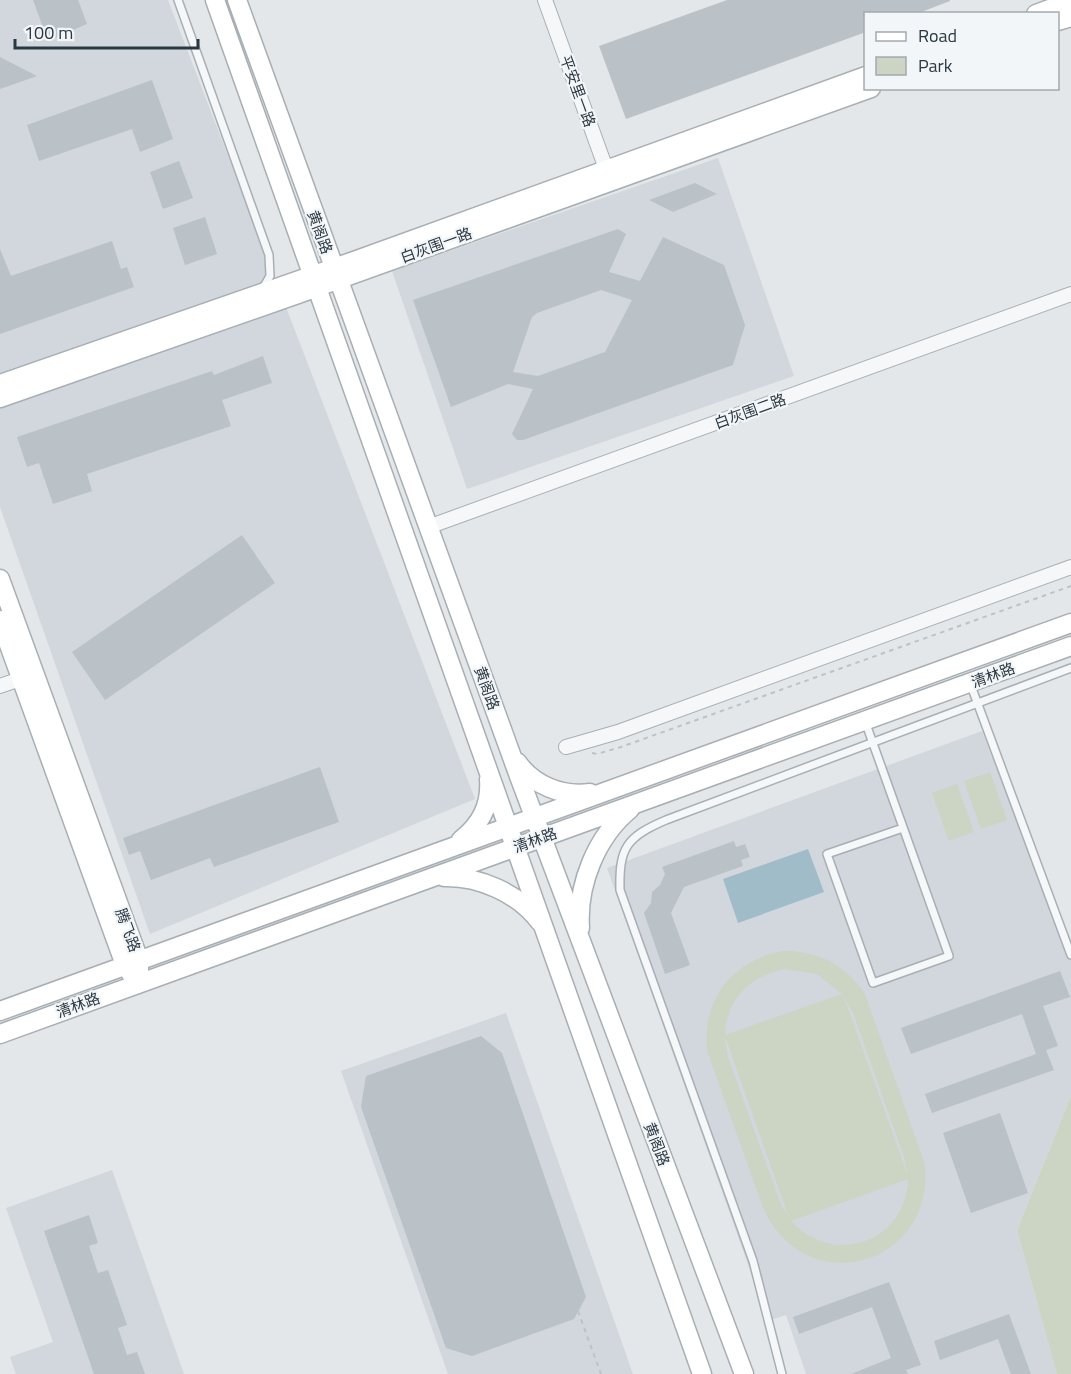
<svg xmlns="http://www.w3.org/2000/svg" width="1071" height="1374" viewBox="0 0 1071 1374" font-family="'Titillium Web','Noto Sans SC',sans-serif">
<rect width="100%" height="100%" fill="#e3e7ea"/>
<path fill="#d1d7dc" d="M 0,0 L 168,0 L 475,799 L 150,934 L 0,507 Z
M 718,158 L 794,376 L 467,489 L 392,271 Z
M 982,731 L 1071,957 L 1071,1096 L 1017,1230 L 1057,1374 L 806,1374 L 786,1315 L 768,1321 L 607,868 Z
M 506,1013 L 633,1374 L 448,1374 L 341,1071 Z
M 112,1170 L 184,1374 L 16,1374 L 10,1357 L 53,1342 L 6,1208 Z"/>
<path fill="#ccd4c4" fill-rule="evenodd" d="M 990,772 L 1007,820 L 981,829 L 964,781 Z
M 957,784 L 974,832 L 949,841 L 932,793 Z
M 783,951 C 818,951 845,964 865,994 L 925,1165 C 934,1267 806,1302 763,1208 L 707,1050 C 703,998 732,961 783,951 ZM 784,969 L 817,974 L 842,994 L 725,1035 C 726,1000 750,976 784,969 ZM 844,997 L 853,1013 L 904,1157 L 908,1176 ZM 725,1039 L 726,1039 L 789,1218 L 780,1202 L 728,1057 ZM 908,1179 C 906,1243 833,1267 791,1221 Z
M 1071,1096 L 1071,1374 L 1057,1374 L 1017,1230 Z"/>
<path fill="#a0bcc8" d="M 808,849 L 824,892 L 738,923 L 723,879 Z"/>
<path fill="#bac2c7" fill-rule="evenodd" d="M 33,0 L 78,0 L 87,24 L 48,41 Z
M 727,0 L 950,0 L 950,1 L 916,14 L 866,14 L 866,32 L 626,119 L 599,46 Z
M 0,57 L 37,76 L 0,89 Z
M 152,80 L 173,139 L 140,152 L 132,129 L 39,161 L 27,125 Z
M 179,161 L 193,198 L 163,209 L 150,172 Z
M 695,183 L 717,194 L 673,212 L 649,200 Z
M 205,217 L 217,254 L 185,265 L 173,228 Z
M 618,229 L 626,234 L 609,272 L 640,281 L 663,237 L 724,265 L 745,325 L 733,365 L 523,440 L 517,440 L 512,434 L 533,389 L 508,384 L 451,407 L 413,300 ZM 601,290 L 632,300 L 605,352 L 538,376 L 513,372 L 532,317 L 537,313 Z
M 112,241 L 121,269 L 127,267 L 134,287 L 0,334 L 0,249 L 11,276 Z
M 263,356 L 272,383 L 222,400 L 231,426 L 87,474 L 92,491 L 53,504 L 39,463 L 27,467 L 17,437 L 212,371 L 214,375 Z
M 242,535 L 275,583 L 105,700 L 72,652 Z
M 320,767 L 339,822 L 214,867 L 210,858 L 151,880 L 140,851 L 129,855 L 123,838 Z
M 734,841 L 736,847 L 745,844 L 750,857 L 741,860 L 743,866 L 684,887 L 671,913 L 690,965 L 665,974 L 644,913 L 651,903 L 652,892 L 660,885 L 665,874 L 662,867 Z
M 1060,971 L 1070,997 L 1043,1006 L 1058,1046 L 1046,1050 L 1054,1070 L 932,1113 L 925,1094 L 1036,1054 L 1022,1014 L 911,1054 L 901,1028 Z
M 481,1036 L 502,1053 L 586,1297 L 574,1319 L 472,1356 L 446,1348 L 361,1107 L 366,1076 Z
M 1000,1113 L 1028,1193 L 971,1213 L 943,1133 Z
M 89,1215 L 98,1243 L 89,1246 L 98,1273 L 108,1270 L 127,1325 L 118,1328 L 127,1355 L 137,1352 L 145,1374 L 94,1374 L 44,1231 Z
M 889,1282 L 921,1365 L 906,1370 L 908,1374 L 851,1374 L 891,1358 L 872,1307 L 799,1334 L 793,1317 Z
M 1009,1314 L 1031,1374 L 1011,1374 L 998,1339 L 940,1360 L 934,1341 Z"/>
<g fill="none" stroke-linecap="round" stroke-linejoin="round">
<g stroke="#a8afb4" stroke-width="10">
<path id="lane" d="M 178,0 L 269,255 L 270,276 L 263,288
M 970,683 L 1071,955
M 865,721 L 949,956 L 873,983 L 827,854 L 903,828
M 782,1374 L 753,1261 L 620,890 C 619,848 626,837 666,820 L 1071,668"/>
</g>
<g stroke="#a8afb4" stroke-width="16">
<path id="street" d="M 545,0 L 609,177
M 428,527 L 1071,294
M 0,686 L 29,676
M 566,747 L 618,732 L 1071,567"/>
</g>
<g stroke="#a8afb4" stroke-width="21">
<path id="secondary" d="M 215,0 L 702,1374
M 237,0 L 520,779 L 744,1374
M 1036,14 L 1071,1
M 1058,21 L 1071,17
M 0,384 L 354,261 L 866,76
M 0,398 L 298,294 L 871,88
M 0,579 L 139,960 L 139,973
M 0,620 L 125,965 L 132,975
M 517,762 C 533,785 562,797 590,793
M 461,840 C 481,824 491,805 489,779
M 444,877 C 479,876 518,893 540,922
M 580,928 C 577,885 596,837 630,809
M 0,1011 L 1071,623
M 0,1034 L 1071,646"/>
</g>
<path stroke="#bcc2c6" stroke-width="2" stroke-dasharray="4.5 4.5" stroke-linecap="butt" d="M 592,753 L 597,754 L 621,747 L 1071,586
M 578,1311 L 601,1374"/>
<use href="#lane" stroke="#f5f7f9" stroke-width="7"/>
<use href="#street" stroke="#f5f7f9" stroke-width="14"/>
<use href="#secondary" stroke="#fff" stroke-width="18"/>
</g>
<g text-anchor="middle" dominant-baseline="central" stroke-width="4.5" stroke-linejoin="round" paint-order="stroke">
<g font-size="15" fill="#2b3842" stroke="#f3f6f8">
<text transform="translate(578 91) rotate(70)">平安里一路</text>
<text transform="translate(320 232) rotate(70)">黄阁路</text>
<text transform="translate(436 245) rotate(-20)">白灰围一路</text>
<text transform="translate(750 411) rotate(-20)">白灰围二路</text>
<text transform="translate(993 675) rotate(-20)">清林路</text>
<text transform="translate(487 688) rotate(70)">黄阁路</text>
<text transform="translate(535 840) rotate(-20)">清林路</text>
<text transform="translate(128 930) rotate(70)">腾飞路</text>
<text transform="translate(78 1005) rotate(-20)">清林路</text>
<text transform="translate(657 1144) rotate(69)">黄阁路</text>
</g>
</g>
<rect x="864" y="12" width="195" height="78" fill="#f3f6f8" stroke="#a3aaaf" stroke-width="1.5"/>
<rect x="876" y="32" width="30" height="9" fill="#ffffff" stroke="#a3aaaf" stroke-width="1.5"/>
<text x="918" y="42" font-size="18" fill="#2b3842">Road</text>
<rect x="876" y="57" width="30" height="18" fill="#ccd4c4" stroke="#a3aaaf" stroke-width="1.5"/>
<text x="918" y="72" font-size="18" fill="#2b3842">Park</text>
<path d="M15 39v9h183v-9" fill="none" stroke="#2b3842" stroke-width="3"/>
<text x="24" y="39" font-size="18" fill="#2b3842" stroke="#f3f6f8" stroke-width="4.5" paint-order="stroke">100 m</text>
</svg>
